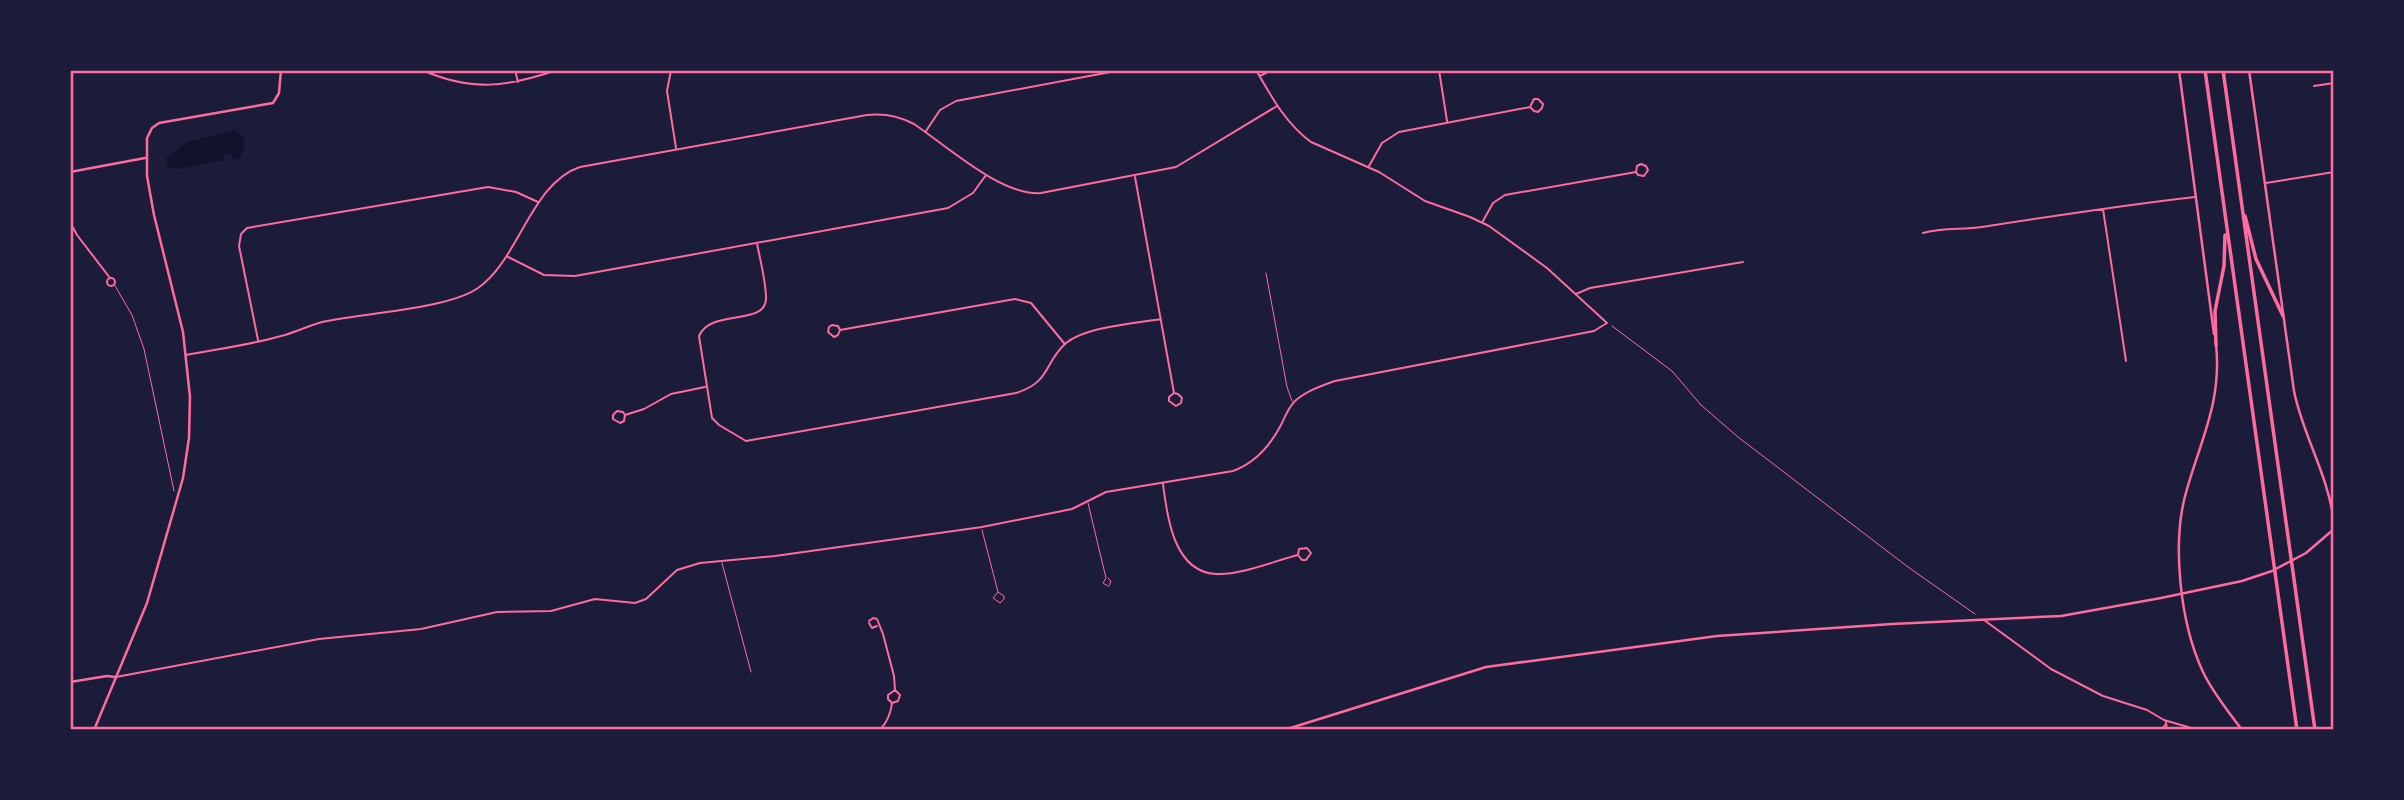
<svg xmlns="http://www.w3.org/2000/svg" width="2404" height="800" viewBox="0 0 2404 800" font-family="'Source Sans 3',sans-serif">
<rect width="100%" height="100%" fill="#1b1b3a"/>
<path fill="#12122b" d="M 234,130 C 248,136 246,148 239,159 L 234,160 L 230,153 L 224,154 L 223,160 L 219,161 L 178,169 L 168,167 L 166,158 L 187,142 Z"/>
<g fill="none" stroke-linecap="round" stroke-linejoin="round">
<path stroke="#ff6b9d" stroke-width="1" d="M 114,284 L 132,315 L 144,349 L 174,491
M 1612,326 L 1672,371 L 1701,405 L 1738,437 L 1908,567 L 1975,614"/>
<path stroke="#ff6b9d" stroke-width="1" d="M 1266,273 L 1287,387 L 1292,401
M 1088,503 L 1106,578 L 1103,583 L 1108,586
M 982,530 L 998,592 L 1004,596 L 1004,599 L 1000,603 L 993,598 L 998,592
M 722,563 L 751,672
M 1108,578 L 1111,581 L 1109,586"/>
<path stroke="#ff6b9d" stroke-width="2" d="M 422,70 C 472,92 507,87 557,70
M 515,70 L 518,82
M 671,70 L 667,91 L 676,148
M 1439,70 L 1447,121
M 1260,76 L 1272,70
M 2314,86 L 2334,83
M 2333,108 L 2334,115
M 926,131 L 940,110 L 956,101 L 1121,70
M 1369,166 L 1382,143 L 1399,132 L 1530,107 L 1534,111 L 1538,112 L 1542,108 L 1543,104 L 1538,99 L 1534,99 L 1530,107
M 1135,177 L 1174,393 L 1169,397 L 1169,401 L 1176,406 L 1181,403 L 1182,398 L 1178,394 L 1174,393
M 2266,183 L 2334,172
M 2103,209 L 2126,361
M 1483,221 L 1493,203 L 1505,195 L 1636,172 L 1638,175 L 1644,176 L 1648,170 L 1646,166 L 1641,164 L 1637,166 L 1636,172
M 70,222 L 77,235 L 110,278
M 1923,233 C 1942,227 1962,230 1982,227 C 2053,216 2124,205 2195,197
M 757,243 C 760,260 766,281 766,298 C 766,327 711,308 699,336 L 712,418 L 719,425 L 746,441 L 1016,393 C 1051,382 1044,363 1065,344 C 1083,327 1136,323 1161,319
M 508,257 L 544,275 L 575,276 L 948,208 L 973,193 L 986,175
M107 282a4 4 0 1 1 8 0a4 4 0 1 1-8 0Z
M 1576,294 L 1590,288 L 1743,262
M 840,330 L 838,335 L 834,337 L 828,332 L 829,327 L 832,325 L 838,326 L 840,330 L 1015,299 L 1031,303 L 1064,343
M 258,340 L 239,246 L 241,234 L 247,228 L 488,187 L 516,192 L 538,202
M 186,355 C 218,349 250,345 281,336 C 297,332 311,324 327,321 C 365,313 448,309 478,288 C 519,260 531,183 580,167 L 867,115 C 884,113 899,116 914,124 C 947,146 1001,196 1041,193 L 1176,167 L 1277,106
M 625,415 L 623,412 L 617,411 L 613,415 L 613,419 L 620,423 L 624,421 L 625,415 L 644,409 L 671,394 L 705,387
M 1163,484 C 1167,517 1174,573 1217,574 C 1241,575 1274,561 1298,555 L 1302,560 L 1306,560 L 1311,553 L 1307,548 L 1299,549 L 1298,555
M 1984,620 L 2051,669 L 2103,696 L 2147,710 L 2164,720 L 2198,730
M 869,621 L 873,618 L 877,619 L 883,634 L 894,676 L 895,690 L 900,695 L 898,701 L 892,703
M 869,623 L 872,628 L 877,626
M 116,677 L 319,639 L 421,629 L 497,612 L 551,611 L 595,599 L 635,603 L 646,599 L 677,570 L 700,563 L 775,556 L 982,527 L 1072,509 L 1106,492 L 1233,471 C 1255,463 1270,446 1281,425 C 1285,417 1288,408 1295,401 C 1306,391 1321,386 1335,381 L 1594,331 L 1607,323 L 1547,268 L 1489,226 L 1470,217 L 1425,201 L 1379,172 L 1311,142 C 1286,124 1271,96 1256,70
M 2166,722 L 2167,730
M 880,730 C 887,722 891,713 892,703 L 888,699 L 888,695 L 895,690
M 2161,730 L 2165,725"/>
<path stroke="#ff6b9d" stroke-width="2.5" d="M 2179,70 L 2214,334
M 2249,70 L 2294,391 C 2303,436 2328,474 2334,522
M 70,172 L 145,158
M 2216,344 C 2222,400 2202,437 2187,489 C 2171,541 2180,623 2203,672 C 2213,693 2228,711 2242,730
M 2334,637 L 2332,663 L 2334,685
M 70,682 L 107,676 L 115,677
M 94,730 L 147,603 L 183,478 L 189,438 L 190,397 L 183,332 L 154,215 L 147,176 L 147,138 L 152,128 L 159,123 L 273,103 L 279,93 L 281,70"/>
<path stroke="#ff6b9d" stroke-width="2.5" d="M 2332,508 L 2334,510
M 1284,730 L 1486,667 L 1717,636 L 1892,624 L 2061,616 L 2161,598 L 2242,581 L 2272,571 L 2306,553 L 2334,529"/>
<path stroke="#ff6b9d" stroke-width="3.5" d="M 2205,70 L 2297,730
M 2223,70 L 2315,730
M 2245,216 L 2256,259 L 2283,316
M 2216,345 L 2215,311 L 2224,266 L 2225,235"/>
</g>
<rect width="2404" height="800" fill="none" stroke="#1b1b3a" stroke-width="144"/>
<rect x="72" y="72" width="2260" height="656" fill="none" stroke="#ff6b9d" stroke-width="2.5"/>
</svg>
